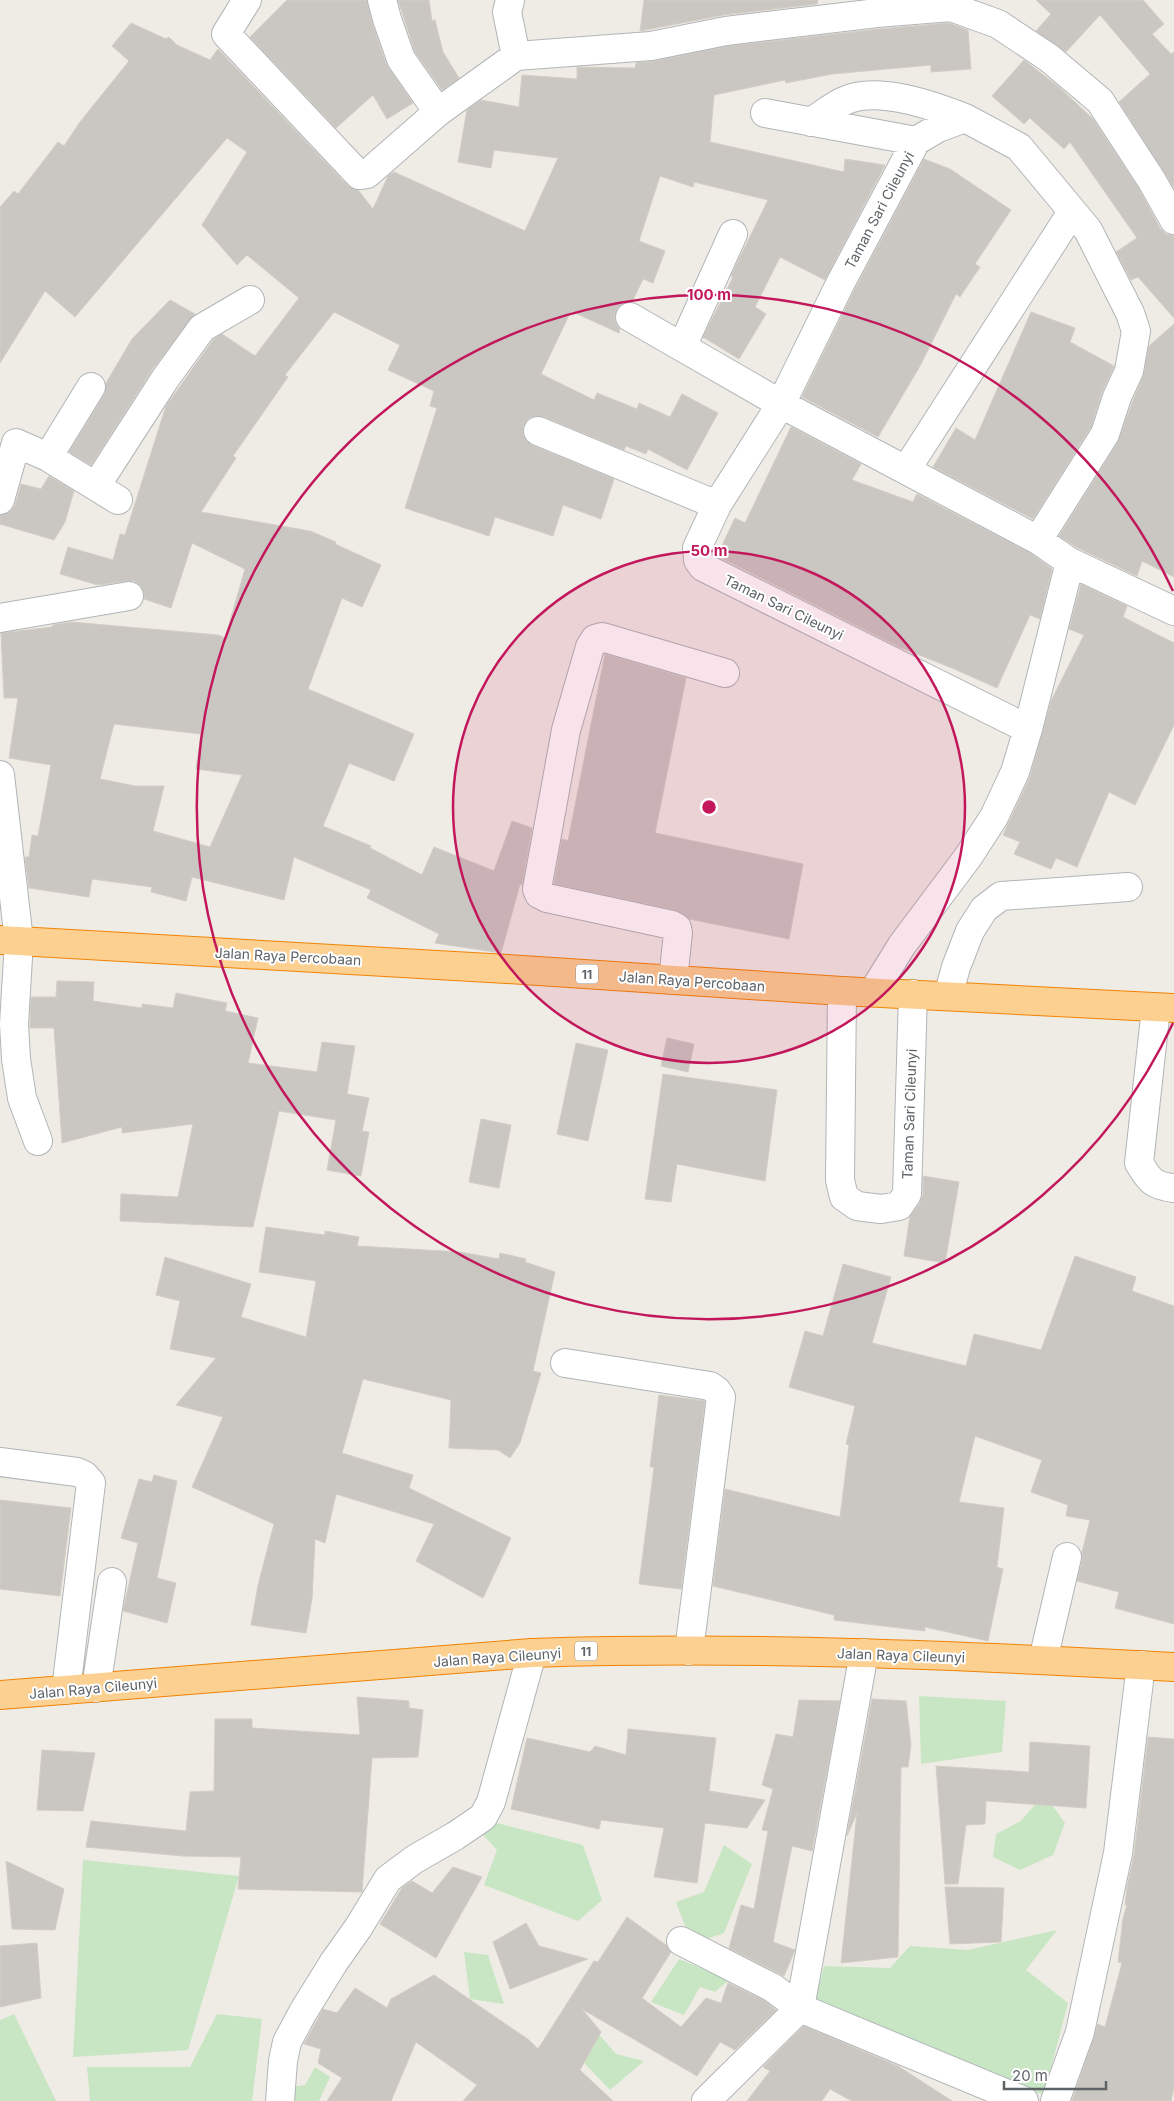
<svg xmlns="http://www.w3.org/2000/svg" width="1174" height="2101" viewBox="0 0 1174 2101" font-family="Inter,sans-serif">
<rect width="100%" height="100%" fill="#efece6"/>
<path fill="#c8e6c3" d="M 919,1696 L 1006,1701 L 1002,1752 L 921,1764 Z
M 1044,1794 L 1065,1823 L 1053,1855 L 1020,1870 L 993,1857 L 996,1834 L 1021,1821 Z
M 493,1822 L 583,1845 L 602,1900 L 578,1921 L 484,1885 L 497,1850 L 482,1834 Z
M 724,1845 L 752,1864 L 724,1933 L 692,1944 L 676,1902 L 704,1892 Z
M 83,1860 L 239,1876 L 188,2050 L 73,2057 Z
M 1057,1930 L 1026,1970 L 1068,2003 L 1044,2095 L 813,2010 L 824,1966 L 890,1968 L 910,1946 L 968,1950 Z
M 464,1952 L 488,1955 L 504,2004 L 470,1999 Z
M 679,1959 L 729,1980 L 715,1992 L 700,1987 L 684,2015 L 651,2002 Z
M 14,2014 L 56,2101 L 0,2101 L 0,2020 Z
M 217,2014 L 262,2019 L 252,2101 L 90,2101 L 87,2067 L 190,2067 Z
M 590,2024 L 616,2054 L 644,2061 L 610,2090 L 567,2045 Z
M 315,2067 L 330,2077 L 319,2101 L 284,2101 L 284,2088 L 305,2085 Z"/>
<path fill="#cac7c3" stroke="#d4cdc4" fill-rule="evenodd" d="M 287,0 L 367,0 L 372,23 L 386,64 L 413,103 L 387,119 L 373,95 L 336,128 L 250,37 Z
M 398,0 L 429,0 L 432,21 L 435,20 L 443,52 L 459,78 L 442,90 L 415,52 Z
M 644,0 L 818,0 L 817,4 L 724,15 L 640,31 Z
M 1036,0 L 1143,0 L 1164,24 L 1152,34 L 1171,54 L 1174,52 L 1174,188 L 1119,102 L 1150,74 L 1100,15 L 1066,52 L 1036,31 L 1051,14 Z
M 131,23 L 166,39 L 169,37 L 177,45 L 210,60 L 218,49 L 348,186 L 358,190 L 373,209 L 388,176 L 394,172 L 525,231 L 558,158 L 494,150 L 491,168 L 458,162 L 467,110 L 481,100 L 519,107 L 522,75 L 577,79 L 577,67 L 635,68 L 636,63 L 654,61 L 728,46 L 879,29 L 949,23 L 968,30 L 971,69 L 931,72 L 931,65 L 832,74 L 786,83 L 785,80 L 714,95 L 710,142 L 844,172 L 845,159 L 885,165 L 825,280 L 780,257 L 755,307 L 766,314 L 739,359 L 703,337 L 733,277 L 731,276 L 739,259 L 768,200 L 694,182 L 693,187 L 660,176 L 639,241 L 665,251 L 653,283 L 643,279 L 632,302 L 623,303 L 617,309 L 614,317 L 616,324 L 620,329 L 619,333 L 571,311 L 541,374 L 594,400 L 597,393 L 637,409 L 639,403 L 670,417 L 682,394 L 718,413 L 687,470 L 648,449 L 646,454 L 626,446 L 624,450 L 544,417 L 535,416 L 528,419 L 523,426 L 523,434 L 526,441 L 532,445 L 614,479 L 601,519 L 563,505 L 553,536 L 495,517 L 489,536 L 405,508 L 437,408 L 430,406 L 434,391 L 388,370 L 400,345 L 334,312 L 285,375 L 288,377 L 233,456 L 236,458 L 201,512 L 310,531 L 336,542 L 335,544 L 381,565 L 362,607 L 342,598 L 308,689 L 414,734 L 394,781 L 349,763 L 323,826 L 371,846 L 370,848 L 422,875 L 434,847 L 494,871 L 512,821 L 532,828 L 522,885 L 520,884 L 501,953 L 435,943 L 439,934 L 367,898 L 371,890 L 294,857 L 284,900 L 192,877 L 186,901 L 151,892 L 152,887 L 92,879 L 89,897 L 29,888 L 25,857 L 29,857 L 32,835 L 38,836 L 51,765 L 9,758 L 18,698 L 4,698 L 1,633 L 52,627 L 53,625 L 71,622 L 218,635 L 225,638 L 245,569 L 192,543 L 171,608 L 144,599 L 144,593 L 141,586 L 134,581 L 126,581 L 98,585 L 60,574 L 68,547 L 113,560 L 120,534 L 125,535 L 166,406 L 213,340 L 222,334 L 255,356 L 299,298 L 247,255 L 237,265 L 202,225 L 247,152 L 227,138 L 75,317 L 45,291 L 0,363 L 0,207 L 14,191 L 18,194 L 58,142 L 64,146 L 80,122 L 129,61 L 112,46 ZM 114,724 L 201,734 L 196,769 L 242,775 L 210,847 L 153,831 L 164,786 L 135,786 L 100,779 Z
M 1024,60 L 1059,87 L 1093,119 L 1139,189 L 1160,228 L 1166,234 L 1174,236 L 1174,318 L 1138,277 L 1131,280 L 1116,252 L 1137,238 L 1070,142 L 1064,149 L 1030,118 L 1024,124 L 992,96 Z
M 924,159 L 950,169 L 1011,210 L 975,264 L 980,267 L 960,297 L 956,294 L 920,366 L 878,437 L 802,397 L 854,291 Z
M 170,300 L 195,314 L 152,370 L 91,465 L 69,452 L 104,395 L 106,383 L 132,339 Z
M 1031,312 L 1075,328 L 1070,342 L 1114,366 L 1102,392 L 1091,427 L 1033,519 L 933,467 L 956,428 L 975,440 Z
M 1174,324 L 1174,577 L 1142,561 L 1137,576 L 1078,548 L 1059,536 L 1118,442 L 1132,403 L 1143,377 L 1149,346 Z
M 791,427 L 861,464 L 852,480 L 913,502 L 917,494 L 1030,553 L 1052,569 L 1040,619 L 1030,615 L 997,688 L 952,668 L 899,647 L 717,556 L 735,518 L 745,523 Z
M 49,476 L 74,491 L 65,522 L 54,540 L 0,524 L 0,515 L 11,511 L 15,505 L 21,484 L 41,489 Z
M 1081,584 L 1127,606 L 1123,617 L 1174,643 L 1174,725 L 1135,805 L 1109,792 L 1077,867 L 1056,858 L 1051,869 L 1014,854 L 1020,842 L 1003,835 L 1030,777 L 1051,701 L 1084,635 L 1069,629 Z
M 605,654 L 686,678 L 655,833 L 803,864 L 789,939 L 689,919 L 675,910 L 554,884 L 562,839 L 568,841 Z
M 57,981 L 94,982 L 93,1001 L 142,1008 L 142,1004 L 173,1008 L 176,993 L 227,1003 L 225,1011 L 258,1018 L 248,1063 L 317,1072 L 322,1042 L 355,1046 L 347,1094 L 369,1098 L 362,1131 L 369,1132 L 361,1176 L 327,1170 L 336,1120 L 279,1111 L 253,1227 L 120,1221 L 121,1194 L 178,1197 L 193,1124 L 122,1133 L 122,1127 L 62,1143 L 54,1028 L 30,1028 L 30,1024 L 31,997 L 56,997 Z
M 667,1038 L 694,1044 L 688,1072 L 661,1066 Z
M 576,1043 L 608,1050 L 588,1141 L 557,1134 Z
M 663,1074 L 777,1090 L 765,1181 L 677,1164 L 671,1202 L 645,1199 Z
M 481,1119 L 511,1125 L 499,1188 L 469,1182 Z
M 923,1176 L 959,1182 L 945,1263 L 904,1256 L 910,1216 L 920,1203 L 923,1195 Z
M 266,1227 L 325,1235 L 325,1231 L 359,1237 L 357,1246 L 460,1252 L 499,1259 L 500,1253 L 526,1259 L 525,1262 L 555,1272 L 533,1371 L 541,1373 L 520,1443 L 510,1458 L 498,1450 L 449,1448 L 451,1400 L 363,1379 L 342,1453 L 413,1475 L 409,1488 L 511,1538 L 483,1598 L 416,1561 L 434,1524 L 336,1494 L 325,1543 L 315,1539 L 312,1599 L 306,1633 L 251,1625 L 258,1585 L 274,1524 L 192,1487 L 223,1417 L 176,1405 L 216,1358 L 170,1349 L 180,1301 L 156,1295 L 165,1257 L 251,1284 L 241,1317 L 306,1337 L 316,1281 L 259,1272 Z
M 1075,1256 L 1136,1277 L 1132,1291 L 1174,1306 L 1174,1624 L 1115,1608 L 1119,1592 L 1077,1581 L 1082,1561 L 1082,1552 L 1090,1520 L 1066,1516 L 1068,1505 L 1031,1492 L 1042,1460 L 975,1436 L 959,1502 L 1004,1508 L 997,1567 L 1003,1569 L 988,1641 L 925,1627 L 925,1631 L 834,1620 L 834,1615 L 713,1586 L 725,1489 L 840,1517 L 849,1445 L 846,1444 L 855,1406 L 789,1387 L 805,1331 L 823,1336 L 843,1264 L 891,1277 L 872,1343 L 966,1366 L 974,1334 L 1041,1350 Z
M 659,1395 L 705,1401 L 681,1589 L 639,1584 L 654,1467 L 650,1467 Z
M 154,1475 L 177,1481 L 157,1578 L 176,1583 L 167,1623 L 123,1611 L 138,1543 L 121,1538 L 139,1479 L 152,1482 Z
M 0,1500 L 71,1508 L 60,1596 L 0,1589 Z
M 357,1697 L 409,1701 L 409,1708 L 423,1710 L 418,1757 L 372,1758 L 362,1892 L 238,1889 L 241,1857 L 183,1856 L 86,1847 L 91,1821 L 186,1831 L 190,1792 L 214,1791 L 215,1719 L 252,1719 L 252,1728 L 360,1735 Z
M 872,1699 L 906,1701 L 911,1745 L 908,1767 L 901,1767 L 898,1957 L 841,1963 L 857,1813 L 847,1836 Z
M 799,1700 L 840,1701 L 812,1851 L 792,1846 L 773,1942 L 795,1950 L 784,1976 L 729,1948 L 741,1905 L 754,1909 L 768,1831 L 762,1830 L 773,1789 L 762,1785 L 776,1734 L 793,1737 Z
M 628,1729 L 716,1738 L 709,1791 L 765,1800 L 747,1828 L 705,1823 L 697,1883 L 654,1877 L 664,1828 L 601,1820 L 599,1829 L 511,1809 L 527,1738 L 590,1752 L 595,1746 L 626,1755 Z
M 1148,1737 L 1174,1739 L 1174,2088 L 1171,2101 L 1072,2101 L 1098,2024 L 1105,2027 L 1122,1963 L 1118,1962 L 1123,1918 L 1127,1905 L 1125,1905 L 1127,1887 L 1134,1855 Z
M 1030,1742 L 1090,1746 L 1086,1808 L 986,1801 L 985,1824 L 966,1825 L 958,1884 L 945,1884 L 936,1766 L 1029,1772 Z
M 42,1750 L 95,1753 L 83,1811 L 37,1810 Z
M 6,1861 L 64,1889 L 55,1930 L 12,1929 Z
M 453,1867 L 482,1877 L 436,1958 L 380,1924 L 402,1888 L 412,1881 L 432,1893 Z
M 945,1887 L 1004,1888 L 1001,1942 L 950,1944 Z
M 627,1917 L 666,1945 L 671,1952 L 642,1998 L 681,2027 L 706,1998 L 721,2003 L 728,1983 L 765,2001 L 776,2010 L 735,2050 L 720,2042 L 697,2076 L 582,2009 L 601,2032 L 580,2070 L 613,2101 L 463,2101 L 477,2085 L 416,2042 L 391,2101 L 327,2101 L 342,2078 L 318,2063 L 321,2049 L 304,2044 L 323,2009 L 337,2013 L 355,1988 L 387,2008 L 391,1999 L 434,1975 L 529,2040 L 538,2049 L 594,1961 L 598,1962 Z
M 526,1923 L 539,1946 L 588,1959 L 510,1989 L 493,1942 Z
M 37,1943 L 41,1998 L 0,2007 L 0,1946 Z
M 804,2026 L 898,2066 L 952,2101 L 852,2101 L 830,2089 L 822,2101 L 747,2101 L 770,2071 L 763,2067 Z"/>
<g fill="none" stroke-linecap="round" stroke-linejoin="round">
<g stroke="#b1b5b8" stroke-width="30">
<path id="minor" d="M 247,0 L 226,34 L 359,175 L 367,174 L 438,112 L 516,56
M 382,0 L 387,19 L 401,59 L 438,112
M 510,0 L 507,12 L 516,56 L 651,46 L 726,31 L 877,13 L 951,7 L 998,24 L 1049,58 L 1100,101 L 1152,181 L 1174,220
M 765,113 L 916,141
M 811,122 C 822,115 833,106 844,101 C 877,85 934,106 965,118
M 733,234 L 682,347 L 781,404 L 1038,540
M 630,317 L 682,347
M 538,431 L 717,505
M 48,457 L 91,387
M 906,470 L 1072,212
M 96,486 L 165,379 L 202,328 L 250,300
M 0,500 L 16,443 L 48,457 L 118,500
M 1070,562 L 1174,611
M 0,618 L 129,596
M 0,775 L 19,941 L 14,1024 L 16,1059 L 22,1098 L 38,1141
M 673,980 L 678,933 L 677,928 L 672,925 L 547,898 L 539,894 L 537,889 L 566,730 L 590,647 L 595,639 L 602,637 L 725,673
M 842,991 L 840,1180 L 844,1197 L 857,1206 L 881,1209 L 899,1206 L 907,1194 L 913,994
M 873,992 L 902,945 L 968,857 L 994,817 L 1015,772 L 1028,729 L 1070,562 L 1038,540 L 1105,434 L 1117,397 L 1129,371 L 1136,331 L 1130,313 L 1088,230 L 1019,147 L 965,118 L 938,128 L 916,141 L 840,284 L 781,404 L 717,505 L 697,548 L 698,560 L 703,567 L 1028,729
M 948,996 L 956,967 L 970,931 L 984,909 L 1001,896 L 1128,887
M 1156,1008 L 1139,1163 C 1149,1180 1153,1186 1174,1188
M 565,1363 L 710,1386 L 717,1391 L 721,1397 L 689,1651
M 0,1462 L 77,1472 L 84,1475 L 91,1483 L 66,1690
M 1043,1660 L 1067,1557
M 96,1688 L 112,1582
M 681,1941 L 773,1988 L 800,2008 L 1024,2101
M 280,2101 L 283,2061 L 287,2042 L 303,2012 L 334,1962 L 358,1928 L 388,1879 L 415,1859 L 455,1836 L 483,1817 L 491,1802 L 532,1653
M 706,2101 L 800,2008 L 864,1653
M 1055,2101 L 1080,2032 L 1118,1853 L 1141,1665"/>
</g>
<g stroke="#f18304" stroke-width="30">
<path id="highway" d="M 0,940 L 507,969 L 842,991 L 1174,1008
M 0,1695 L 532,1653 C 746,1646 960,1655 1174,1667"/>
</g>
<use href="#minor" stroke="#fff" stroke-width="28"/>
<use href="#highway" stroke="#fbd091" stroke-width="28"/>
</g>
<circle cx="709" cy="807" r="256" fill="#c2185b" fill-opacity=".12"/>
<g fill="none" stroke="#c2185b" stroke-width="2.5">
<circle cx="709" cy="807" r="256"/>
<path d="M1173 1023A512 512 0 1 1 1173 591"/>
</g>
<g text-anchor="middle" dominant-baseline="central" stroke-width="4" stroke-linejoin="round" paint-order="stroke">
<g fill="#fff" stroke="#8e9294" stroke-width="1">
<rect x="576" y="964.5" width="22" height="19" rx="4"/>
<rect x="575" y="1641.5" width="22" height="19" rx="4"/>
</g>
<g font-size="12" font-weight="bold" fill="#5d6366">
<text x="587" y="974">11</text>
<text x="586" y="1651">11</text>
</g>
<g font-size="14" fill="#5d6366" stroke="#fff">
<text transform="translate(879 210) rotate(-62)">Taman Sari Cileunyi</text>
<text transform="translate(784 607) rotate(26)">Taman Sari Cileunyi</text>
<text transform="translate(288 956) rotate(3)">Jalan Raya Percobaan</text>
<text transform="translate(692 981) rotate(4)">Jalan Raya Percobaan</text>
<text transform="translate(909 1114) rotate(-88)">Taman Sari Cileunyi</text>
<text transform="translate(901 1655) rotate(2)">Jalan Raya Cileunyi</text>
<text transform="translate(497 1657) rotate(-4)">Jalan Raya Cileunyi</text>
<text transform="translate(93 1688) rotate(-5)">Jalan Raya Cileunyi</text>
</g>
</g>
<circle cx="709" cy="807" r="8" fill="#c2185b" stroke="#fff" stroke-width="2.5"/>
<g font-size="15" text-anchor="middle" font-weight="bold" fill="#c2185b" stroke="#fff" stroke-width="4" stroke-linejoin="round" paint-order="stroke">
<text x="709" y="300">100 m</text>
<text x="709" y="556">50 m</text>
</g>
<path d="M1004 2081v8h102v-8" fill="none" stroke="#5d6366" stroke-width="2.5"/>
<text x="1012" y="2081" font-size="15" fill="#5d6366" stroke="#ffffff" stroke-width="4" paint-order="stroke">20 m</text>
</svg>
